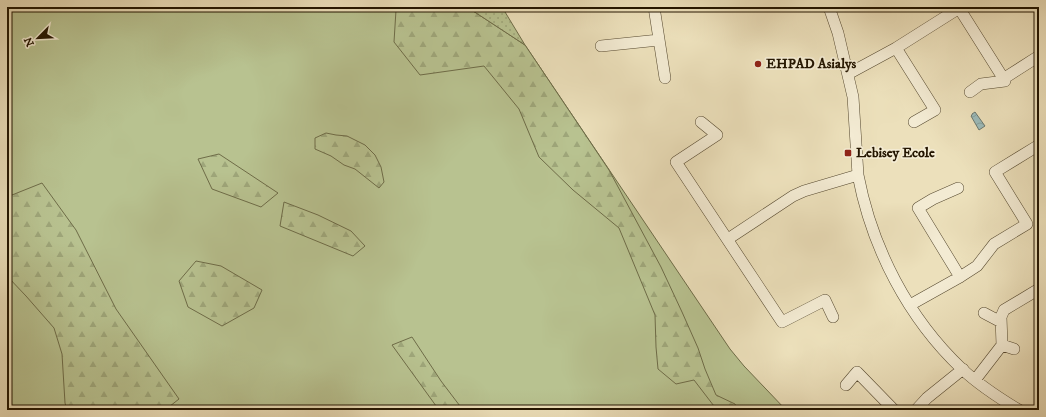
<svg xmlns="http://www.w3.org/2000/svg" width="1046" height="417" viewBox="0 0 1046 417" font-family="'IM FELL DW Pica',serif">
<defs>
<pattern id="forest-firs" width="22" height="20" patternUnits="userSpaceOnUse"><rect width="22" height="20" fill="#b8c290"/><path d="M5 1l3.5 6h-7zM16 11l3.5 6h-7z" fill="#9ea67a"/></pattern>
<pattern id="park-dots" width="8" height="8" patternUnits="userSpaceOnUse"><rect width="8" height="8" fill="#b8c290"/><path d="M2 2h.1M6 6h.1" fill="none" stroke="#9ea67a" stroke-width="1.8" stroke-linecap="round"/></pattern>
<pattern id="water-waves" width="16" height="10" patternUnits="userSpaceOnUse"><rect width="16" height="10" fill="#9cbbba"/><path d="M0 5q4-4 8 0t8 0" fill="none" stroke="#86a09e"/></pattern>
</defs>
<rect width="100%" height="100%" fill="#ece0bb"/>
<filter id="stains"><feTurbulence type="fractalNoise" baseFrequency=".005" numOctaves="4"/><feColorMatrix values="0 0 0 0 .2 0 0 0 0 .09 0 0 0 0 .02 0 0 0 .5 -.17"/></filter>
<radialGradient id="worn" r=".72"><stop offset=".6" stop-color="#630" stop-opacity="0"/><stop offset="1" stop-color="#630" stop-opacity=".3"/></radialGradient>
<path fill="#b8c290" stroke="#6e6c48" d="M 7,7 L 467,7 L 525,45 L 730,349 L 744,366 L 786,410 L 7,410 Z"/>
<path fill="url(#forest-firs)" stroke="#6e6c48" d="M 291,7 L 375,7 C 347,8 319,9 291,7 Z
M 402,7 L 467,7 L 525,45 L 609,170 L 661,267 L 682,312 L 698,348 L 705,369 L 716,395 L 735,404 L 738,410 L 717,410 L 694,380 L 676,384 L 658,369 L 656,347 L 655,315 L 619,228 L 573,190 L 539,157 L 519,109 L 484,66 L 420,75 L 394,42 L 396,10 Z
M 326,133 L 336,135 L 347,136 L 365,145 L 375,155 L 381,167 L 384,182 L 379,188 L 355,169 L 344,165 L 331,156 L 315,149 L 315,138 Z
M 219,154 L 278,193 L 261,207 L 212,189 L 198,159 Z
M 42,183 L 76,230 L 116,309 L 179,399 L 165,410 L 67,410 L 65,403 L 62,354 L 54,328 L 26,296 L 7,276 L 7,197 Z
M 284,202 L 318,215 L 351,231 L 365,246 L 353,256 L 280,226 Z
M 196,261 L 221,266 L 262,290 L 254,308 L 222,326 L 188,307 L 179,281 Z
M 412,337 L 441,381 L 463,410 L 439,410 L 392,345 Z"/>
<path fill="url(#park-dots)" stroke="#6e6c48" d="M 467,7 L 502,7 L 525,45 Z"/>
<path fill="url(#water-waves)" stroke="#6c7970" d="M 975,112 L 985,126 L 979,130 L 971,116 L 972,115 L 972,114 Z"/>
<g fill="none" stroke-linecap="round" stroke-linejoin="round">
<g stroke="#55482f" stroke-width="12">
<path id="street" d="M 654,7 L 665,78
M 829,7 L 838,33 L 853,97 L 858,175 C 872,248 908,318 962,369 C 979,385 999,398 1019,410
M 959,8 L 1005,81 L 981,84 L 970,92
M 601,46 L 659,40
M 896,48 L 935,110 L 914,122
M 848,74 L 896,48 L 961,7
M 1003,79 L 1039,56
M 701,122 L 717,135 L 676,162 L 782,322 L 825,300 L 833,317
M 958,188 L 933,199 L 918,208 L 960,277
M 728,239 L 793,196 L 804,191 L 858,175
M 910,305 L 960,277 L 977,266 L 994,244 L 1027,224 L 995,172 L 1039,145
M 984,313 L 1001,322
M 1002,345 L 1014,349
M 975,380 L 1002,345 L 1001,317 L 1004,310 L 1039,289
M 846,385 L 857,372 L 894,410
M 916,410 L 927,398 L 963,369"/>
</g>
<use href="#street" stroke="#f3ebd3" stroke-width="11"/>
</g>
<g fill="#8f2418" stroke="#f3ebd3" stroke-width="1.5">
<circle cx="758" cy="64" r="4"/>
<rect x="844" y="149" width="8" height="8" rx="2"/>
</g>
<g text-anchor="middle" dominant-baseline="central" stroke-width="3.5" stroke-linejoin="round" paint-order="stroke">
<g font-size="14" font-weight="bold" fill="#231500" stroke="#f3ebd3" text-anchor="start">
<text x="766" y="64">EHPAD Asialys</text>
<text x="856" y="153">Lebisey Ecole</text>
</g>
</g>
<rect width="1046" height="417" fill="none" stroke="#ece0bb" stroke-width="24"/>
<rect x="8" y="8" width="1030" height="401" fill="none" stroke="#231500" stroke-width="2"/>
<rect x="12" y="12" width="1022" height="393" fill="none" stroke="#231500"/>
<g transform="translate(38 38) rotate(246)" stroke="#f3ebd3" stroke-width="3" paint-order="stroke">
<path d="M0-3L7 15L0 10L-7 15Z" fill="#231500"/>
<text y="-6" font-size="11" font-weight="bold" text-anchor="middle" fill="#231500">N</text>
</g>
<rect width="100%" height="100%" filter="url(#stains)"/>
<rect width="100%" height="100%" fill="url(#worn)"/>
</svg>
